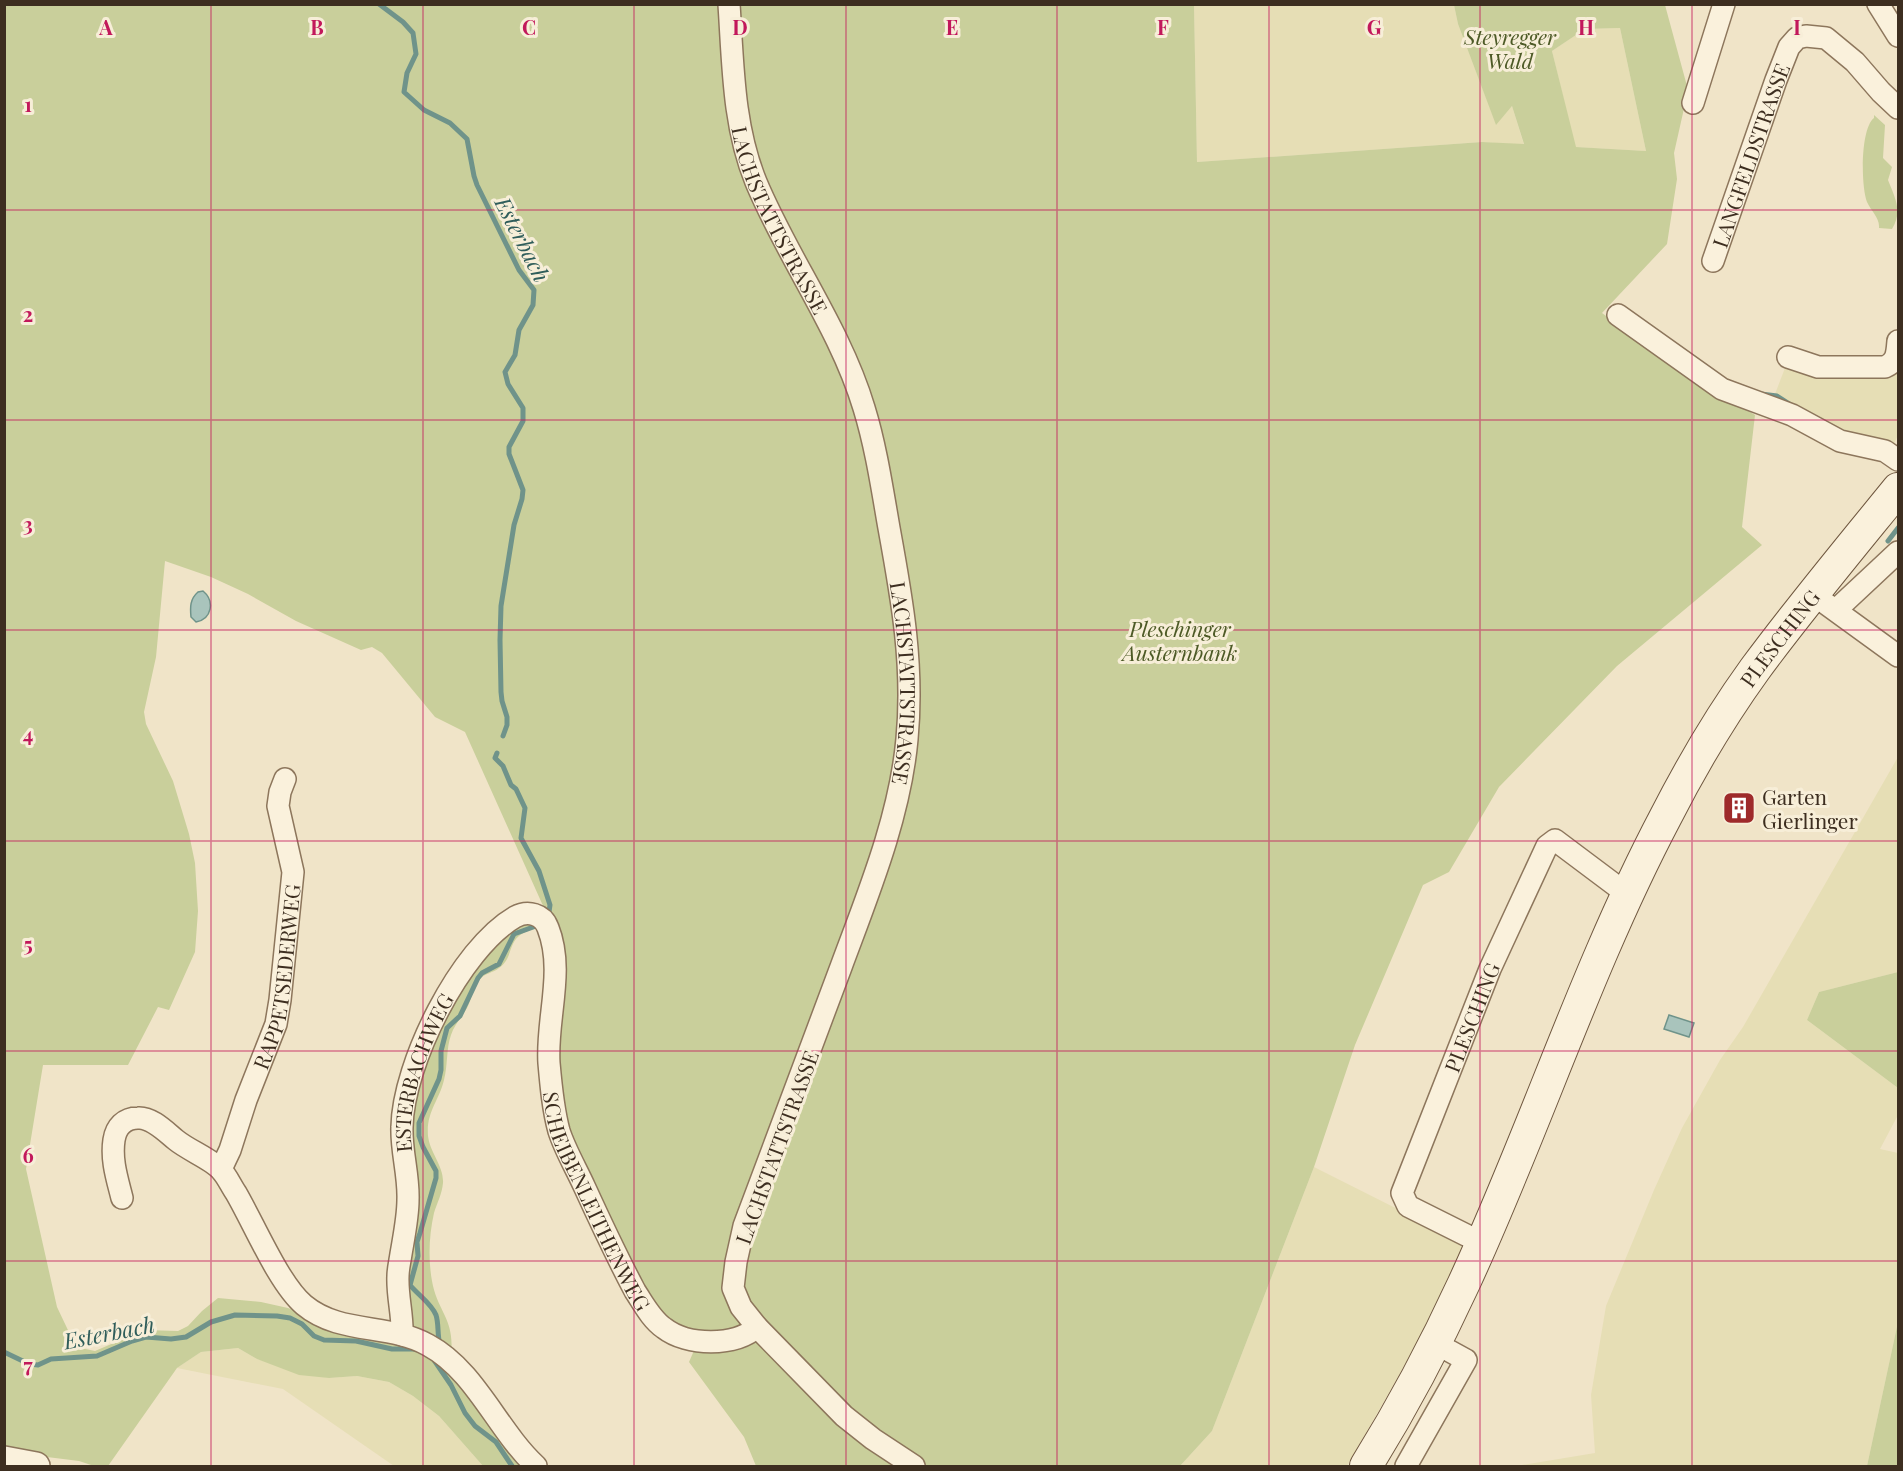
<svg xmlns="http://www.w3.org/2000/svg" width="1903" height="1471" viewBox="0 0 1903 1471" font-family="'Playfair Display',serif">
<rect width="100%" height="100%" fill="#f0e4c8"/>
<path fill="#e6deb5" d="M 1194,5 L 1454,5 L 1458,24 L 1496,124 L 1512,106 L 1524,145 L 1482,142 L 1197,162 Z
M 1620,28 L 1646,151 L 1575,147 L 1552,51 L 1585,29 Z
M 1788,360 L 1898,373 L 1898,435 L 1893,446 L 1839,431 L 1775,394 Z
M 1898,757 L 1898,972 L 1819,992 L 1807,1020 L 1898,1088 L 1898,1115 L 1880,1149 L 1898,1153 L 1898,1322 L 1867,1466 L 1516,1466 L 1595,1453 L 1591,1395 L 1606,1306 L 1654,1190 L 1682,1128 L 1720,1060 L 1743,1027 Z
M 1314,1167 L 1465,1243 L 1421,1337 L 1347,1466 L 1180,1466 L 1212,1431 Z
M 238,1348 L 257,1359 L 329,1378 L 357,1376 L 389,1382 L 413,1396 L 439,1416 L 483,1466 L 394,1466 L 283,1389 L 177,1368 L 201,1352 Z"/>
<path fill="#c9cf9b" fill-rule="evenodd" d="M 5,5 L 722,5 L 733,121 L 796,276 L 861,414 L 886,541 L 903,702 L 896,755 L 885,810 L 869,866 L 730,1248 L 747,1325 L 735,1333 L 677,1330 L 644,1294 L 562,1115 L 544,908 L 465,732 L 435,717 L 382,653 L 372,647 L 361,650 L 296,621 L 248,594 L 211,577 L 165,561 L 156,657 L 144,712 L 146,724 L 173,781 L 189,834 L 195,863 L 198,911 L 195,952 L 169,1010 L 158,1007 L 128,1065 L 43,1065 L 26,1169 L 57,1307 L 76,1347 L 95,1351 L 144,1330 L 178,1331 L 188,1326 L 202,1311 L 218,1298 L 261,1302 L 288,1308 L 359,1333 L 439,1357 L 531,1466 L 483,1466 L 439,1416 L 413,1396 L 389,1382 L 357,1376 L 329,1378 L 299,1375 L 257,1359 L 238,1348 L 201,1352 L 177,1368 L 108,1466 L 94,1466 L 79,1461 L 39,1456 L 5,1448 Z
M 735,5 L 1194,5 L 1197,162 L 1482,142 L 1524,144 L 1512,106 L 1496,125 L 1458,24 L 1454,5 L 1665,5 L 1687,86 L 1683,113 L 1674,153 L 1677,179 L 1667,244 L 1602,313 L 1662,357 L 1755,415 L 1742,527 L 1762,545 L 1617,666 L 1499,787 L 1449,872 L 1423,885 L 1355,1045 L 1314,1167 L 1212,1431 L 1180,1466 L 927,1466 L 878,1435 L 840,1401 L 748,1306 L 740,1284 L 742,1259 L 904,794 L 889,477 L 767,190 L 748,134 ZM 1620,28 L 1646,151 L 1576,147 L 1552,51 L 1585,29 Z
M 1874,115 L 1885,125 L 1883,158 L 1892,167 L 1888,180 C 1895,198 1903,211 1892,229 L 1879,228 C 1880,218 1871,211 1867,202 C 1861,187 1860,129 1874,118 Z
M 528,919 L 537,928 C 503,936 517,955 499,968 C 493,973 485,973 480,979 C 472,988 472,999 467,1008 C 462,1017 454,1025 451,1035 C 446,1049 448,1065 444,1080 C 439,1101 426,1112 428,1136 C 430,1153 444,1166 443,1183 C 442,1194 437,1203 434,1213 C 429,1235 428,1259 432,1281 C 437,1311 455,1319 451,1354 C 433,1343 416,1335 407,1316 L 410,1103 L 444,1014 L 496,939 Z
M 1898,972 L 1898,1088 L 1807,1020 L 1819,992 Z
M 1898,1322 L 1898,1466 L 1867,1466 Z
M 739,1341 L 761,1343 L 900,1466 L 756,1466 L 744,1437 L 689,1362 L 696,1346 Z"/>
<path fill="#a9c4bc" stroke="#6f938a" stroke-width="1.5" d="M 203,591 C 215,601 212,619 196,622 L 191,617 C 190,607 190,599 198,592 Z
M 1669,1015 L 1694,1023 L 1689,1037 L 1664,1029 Z"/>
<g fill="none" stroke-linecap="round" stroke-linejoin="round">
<path stroke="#6f938a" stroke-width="5" d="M 379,4 L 403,22 L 413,33 L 416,54 L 407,73 L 404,92 L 424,110 L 450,123 L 467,139 L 474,176 L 477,185 L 519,270 L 534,290 L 533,305 L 519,330 L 515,355 L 505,372 L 508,384 L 523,408 L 523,421 L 509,447 L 509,454 L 523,490 L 522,499 L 514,525 L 501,606 L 500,640 L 501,692 L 502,701 L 507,717 L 507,725 L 503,736
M 1761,394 L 1777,396 L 1791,405
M 1888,541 L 1898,528
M 497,753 L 495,758 L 503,766 L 511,785 L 516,789 L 525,808 L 521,838 L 539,871 L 550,905 L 549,912
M 440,1345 C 437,1335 439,1324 436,1315 C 431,1303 418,1295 410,1285 L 418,1256 L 417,1242 L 420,1233 L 436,1178 L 436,1171 L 423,1147 L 419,1136 L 419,1123 L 439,1079 L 441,1070 L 441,1051 L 447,1028 L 460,1016 L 478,978 L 482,973 L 499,964 L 514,934 L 536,926
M 4,1352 L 29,1364 L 38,1365 L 51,1359 L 97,1356 L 132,1341 L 146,1337 L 171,1339 L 186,1337 L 211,1322 L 235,1315 L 277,1316 L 290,1318 L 302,1324 L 314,1336 L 324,1340 L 356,1341 L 392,1349 L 416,1349
M 434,1360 L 451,1385 L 465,1413 L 475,1426 L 496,1442 L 512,1466"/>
<g stroke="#8d765c" stroke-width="24">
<g id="minor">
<path id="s1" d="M 729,4 C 733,64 733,126 756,182 C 788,259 840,328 864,408 C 876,447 882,488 889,528 C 902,599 914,666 907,739 C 900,817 868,894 841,967 C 809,1054 776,1140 744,1226 L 736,1262 L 733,1288 L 741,1307 L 757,1327 L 844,1416 L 873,1439 L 914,1466"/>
<path d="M 1878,4 L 1898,36"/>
<path d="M 1693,103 L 1724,4"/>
<path id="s2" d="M 1713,261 L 1776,80 L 1789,47 L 1797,38 L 1806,36 L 1826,38 L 1855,62 L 1881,92 L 1898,108"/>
<path d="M 1618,315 L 1722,389 L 1792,415 L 1840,441 L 1885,451 L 1898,460"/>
<path d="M 1788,357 L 1818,367 L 1885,367 C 1897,362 1897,353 1898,341"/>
<path d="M 1814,595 L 1898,656"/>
<path d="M 1836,610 L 1898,552"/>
<path id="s3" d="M 221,1169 L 230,1150 L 246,1100 L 276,1024 L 280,1000 L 293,872 L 278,806 L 280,792 L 285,779"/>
<path d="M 122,1198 C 117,1178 111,1160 114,1140 C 116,1127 124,1118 138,1118 C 152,1117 166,1132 176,1140 C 188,1150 213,1160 221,1170 C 227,1176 231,1186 236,1193 C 254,1224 279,1284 304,1305 C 340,1335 389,1323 428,1345 C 476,1371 497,1430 536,1466"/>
<path id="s4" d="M 1482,1243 L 1408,1206 L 1402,1193 L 1490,969 L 1547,846 L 1555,840 L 1627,894"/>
<path id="s5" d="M 402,1335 C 403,1315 397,1296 398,1276 C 398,1269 400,1261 401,1254 C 404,1236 408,1217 408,1200 C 409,1175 401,1151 402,1127 C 403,1064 460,949 515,917 C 528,910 543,914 548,928 C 565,971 546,1019 549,1063 C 551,1086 553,1109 559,1131 C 565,1150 577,1170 585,1188 C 601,1223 617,1257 635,1291 C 643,1303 651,1319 664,1328 C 687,1346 735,1347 757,1327"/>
<path d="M 1406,1466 L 1466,1360 L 1435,1343"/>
</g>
</g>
<g stroke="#8d765c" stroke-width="30">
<path id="tertiary" d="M 4,1460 L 36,1466"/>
</g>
<g stroke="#6f573f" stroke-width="34">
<g id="secondary">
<path id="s6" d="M 1366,1466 C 1402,1408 1435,1346 1464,1283 C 1535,1130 1586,968 1665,818 C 1691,767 1721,716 1755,669 C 1800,608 1850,548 1898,489"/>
</g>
</g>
<use href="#minor" stroke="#faf1dc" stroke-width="21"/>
<use href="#tertiary" stroke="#faf1dc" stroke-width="27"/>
<use href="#secondary" stroke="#faf1dc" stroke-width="32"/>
</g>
<path fill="none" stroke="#c2185b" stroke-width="1.5" stroke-opacity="0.55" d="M 211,4 L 211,1466M 423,4 L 423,1466M 634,4 L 634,1466M 846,4 L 846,1466M 1057,4 L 1057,1466M 1269,4 L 1269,1466M 1480,4 L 1480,1466M 1692,4 L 1692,1466M 4,210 L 1898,210M 4,420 L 1898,420M 4,630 L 1898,630M 4,841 L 1898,841M 4,1051 L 1898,1051M 4,1261 L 1898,1261"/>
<defs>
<g id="building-square" transform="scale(1.725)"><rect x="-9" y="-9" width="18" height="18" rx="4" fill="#9e2a2b" stroke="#f7eed8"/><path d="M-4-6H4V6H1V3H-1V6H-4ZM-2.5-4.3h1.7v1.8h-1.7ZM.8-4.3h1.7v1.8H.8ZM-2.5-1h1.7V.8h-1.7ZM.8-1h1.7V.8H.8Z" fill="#fff"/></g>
</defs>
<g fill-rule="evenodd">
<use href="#building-square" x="1739" y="808"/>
</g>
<g text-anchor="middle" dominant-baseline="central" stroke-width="6" stroke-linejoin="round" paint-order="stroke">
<g font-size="21" font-style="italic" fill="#4d5a26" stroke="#f7eed8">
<text x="1510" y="36">Steyregger<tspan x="1510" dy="24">Wald</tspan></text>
<text x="1180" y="628">Pleschinger<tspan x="1180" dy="24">Austernbank</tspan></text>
</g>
<g font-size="21" fill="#3d2e20" stroke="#f7eed8">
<text stroke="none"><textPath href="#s2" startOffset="112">LANGFELDSTRASSE</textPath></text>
<text stroke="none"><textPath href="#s1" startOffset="225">LACHSTATTSTRASSE</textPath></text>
<text stroke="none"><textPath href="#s6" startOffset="928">PLESCHING</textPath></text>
<text stroke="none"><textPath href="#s1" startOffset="711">LACHSTATTSTRASSE</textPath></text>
<text stroke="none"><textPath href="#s3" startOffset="202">RAPPETSEDERWEG</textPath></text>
<text stroke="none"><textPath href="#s4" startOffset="286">PLESCHING</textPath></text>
<text stroke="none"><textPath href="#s5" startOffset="267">ESTERBACHWEG</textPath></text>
<text transform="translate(776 1147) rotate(-70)">LACHSTATTSTRASSE</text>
<text stroke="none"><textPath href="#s5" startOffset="778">SCHEIBENLEITHENWEG</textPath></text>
</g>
<g font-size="21" fill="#3d2e20" stroke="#f7eed8" text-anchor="start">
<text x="1762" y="796">Garten<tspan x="1762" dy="24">Gierlinger</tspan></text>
</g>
<g font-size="22" font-style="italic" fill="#2f5d5a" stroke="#f7eed8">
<text transform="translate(523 239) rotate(63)">Esterbach</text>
<text transform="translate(109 1332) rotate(-11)">Esterbach</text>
</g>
</g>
<g font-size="20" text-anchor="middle" font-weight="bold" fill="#c2185b" stroke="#f7eed8" stroke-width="6" stroke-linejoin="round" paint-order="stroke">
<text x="106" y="35">A</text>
<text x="317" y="35">B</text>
<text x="529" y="35">C</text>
<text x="740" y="35">D</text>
<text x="952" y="35">E</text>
<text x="1163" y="35">F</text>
<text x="1374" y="35">G</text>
<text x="1586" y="35">H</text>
<text x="1797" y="35">I</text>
<text x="28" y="112">1</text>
<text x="28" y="322">2</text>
<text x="28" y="532">3</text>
<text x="28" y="742">4</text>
<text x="28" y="952">5</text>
<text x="28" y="1163">6</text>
<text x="28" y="1373">7</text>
</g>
<rect width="1903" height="1471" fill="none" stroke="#3d2e20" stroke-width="12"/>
</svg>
